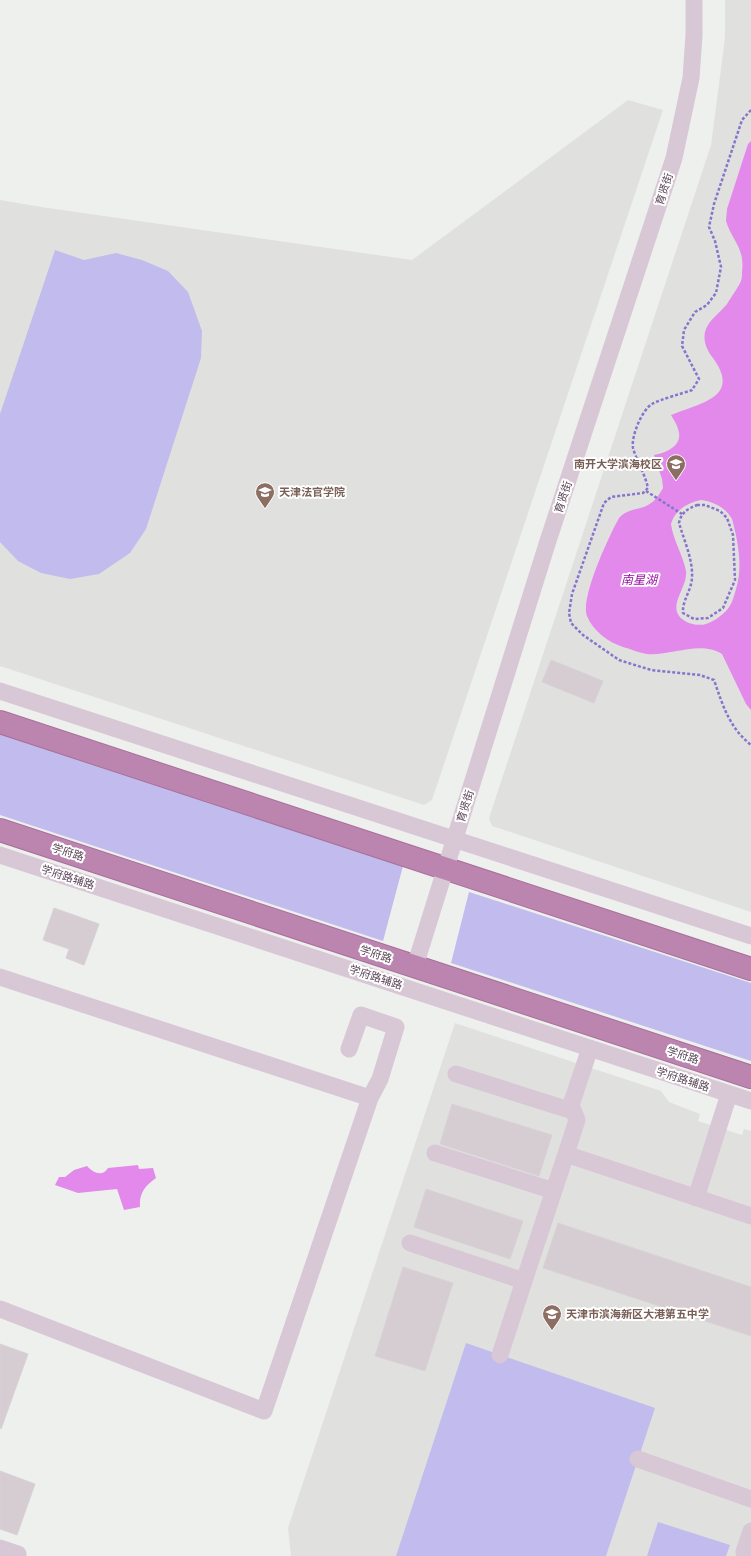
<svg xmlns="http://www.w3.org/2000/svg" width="751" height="1556" viewBox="0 0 751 1556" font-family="Helvetica,'Noto Sans SC',sans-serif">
<rect width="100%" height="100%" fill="#eef0ed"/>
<path fill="#e0e1de" d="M 725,0 L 751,0 L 751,912 L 492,826 L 489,818 L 711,145 L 725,38 Z
M 628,100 L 663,110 L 432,800 L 424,805 L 0,666 L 0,200 L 48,208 L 412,260 Z
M 455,1023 L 661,1091 L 669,1102 L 700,1114 L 698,1121 L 742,1135 L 744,1129 L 751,1131 L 751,1556 L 291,1556 L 288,1528 Z"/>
<path fill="#c1bbee" d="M 55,250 L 84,260 L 116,253 L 142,260 L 168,271 L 188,292 L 202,331 L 201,358 L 146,529 L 130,553 L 99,574 L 70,579 L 41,573 L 18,561 L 0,542 L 0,414 Z
M 0,733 L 403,866 L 383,941 L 0,815 Z
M 469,892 L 751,983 L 751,1061 L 451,963 Z
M 466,1343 L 655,1408 L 606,1556 L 396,1556 Z
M 658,1522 L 730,1545 L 726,1556 L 647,1556 Z"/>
<path fill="#e389eb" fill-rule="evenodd" d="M 751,141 L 751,710 L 746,704 L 722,654 C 700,640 671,656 647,654 C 639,653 631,649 623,647 C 608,642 593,631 587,616 C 580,598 609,536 619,518 C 629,507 641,511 651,503 C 656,500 660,493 663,488 L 662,479 L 654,455 C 667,453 684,445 678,429 C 677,424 673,419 671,415 C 699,403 742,398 713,358 C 707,350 703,342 705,332 C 708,320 720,313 727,304 C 731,297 738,288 741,281 C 742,278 742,274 742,272 C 745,247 732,241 726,221 C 726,217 727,212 727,209 L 748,144 ZM 701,500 C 714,502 725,507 732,519 C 738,541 743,567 736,589 C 734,596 732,605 726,611 C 721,616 713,622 706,624 C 696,627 680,622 677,612 C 673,600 688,584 686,571 C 683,555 673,540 671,524 C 675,510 687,503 701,500 Z
M 138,1165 L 139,1169 L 153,1168 L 156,1178 C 145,1186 139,1193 140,1207 L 124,1210 L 117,1189 L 78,1193 L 55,1185 L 59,1177 L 65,1177 L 74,1170 L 87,1166 C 93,1173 103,1177 108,1168 Z"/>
<path fill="#d5cdd2" stroke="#d9d1d6" d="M 551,660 L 603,681 L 594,703 L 542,682 Z
M 54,908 L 99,924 L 84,965 L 66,958 L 69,949 L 43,940 Z
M 452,1104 L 552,1135 L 539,1176 L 440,1144 Z
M 426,1189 L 523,1221 L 510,1259 L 414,1227 Z
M 558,1223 L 751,1287 L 751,1336 L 543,1268 Z
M 403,1267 L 453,1283 L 425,1371 L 375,1356 Z
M 0,1344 L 28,1354 L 1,1429 L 0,1428 Z
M 0,1471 L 35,1484 L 17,1535 L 0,1529 Z"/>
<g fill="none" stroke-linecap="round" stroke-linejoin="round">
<g stroke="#a8709b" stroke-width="24">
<path id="highway" d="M 0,722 L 751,969
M 0,830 L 751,1077"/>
</g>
<path stroke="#8874cc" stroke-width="2.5" stroke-dasharray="3 2" stroke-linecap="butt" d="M 751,110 L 742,120 L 714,204 L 709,227 L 715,241 L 721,267 L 716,293 L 707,305 L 695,312 L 684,330 L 682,346 L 699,379 L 692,390 C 681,394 661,399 652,404 C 642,410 631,436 633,448 C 637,462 645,474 648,488 L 643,493 L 611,497 L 604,503 L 572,594 L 569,613 L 571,623 L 583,635 L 619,660 L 651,670 L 700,675 L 714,680 C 723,706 729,727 751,745
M 646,491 L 682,514
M 697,505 L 705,505 L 720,511 L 727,518 L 733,535 L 735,580 L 723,608 L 708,618 L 694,619 L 683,613 C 682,600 692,590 692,577 C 693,560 684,540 679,523 C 681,513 687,509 697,505 Z"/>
<path stroke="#d8c7d5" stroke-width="17" d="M 0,691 L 751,936
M 0,855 L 751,1101
M 415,966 L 547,544 L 674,158 L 691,78 L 694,35 L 694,0
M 0,977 L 370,1098
M 456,1074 L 566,1109 L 571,1105
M 435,1153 L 554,1191
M 566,1154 L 577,1120 L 571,1105 L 590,1048
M 696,1198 L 729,1094
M 410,1243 L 524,1281 L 566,1154 L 751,1216
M 0,1309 L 264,1411 L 370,1098 L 380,1079 L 396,1027 L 361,1015 L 349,1049
M 500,1355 L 524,1281
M 638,1459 L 751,1499
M 0,1548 L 18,1554 L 17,1556
M 744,1552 L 751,1531"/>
<use href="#highway" stroke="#bc85af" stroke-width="22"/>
</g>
<defs>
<g id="university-pin" transform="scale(1)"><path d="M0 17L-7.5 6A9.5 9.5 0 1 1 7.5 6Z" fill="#8d6e63" stroke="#fff"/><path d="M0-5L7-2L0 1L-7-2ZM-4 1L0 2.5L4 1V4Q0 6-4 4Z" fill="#fff"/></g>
<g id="school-pin" transform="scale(1)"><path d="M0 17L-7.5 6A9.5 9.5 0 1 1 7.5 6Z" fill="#8d6e63" stroke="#fff"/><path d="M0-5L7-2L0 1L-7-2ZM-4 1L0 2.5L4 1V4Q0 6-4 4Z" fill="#fff"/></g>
</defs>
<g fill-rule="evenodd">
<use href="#university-pin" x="676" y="464"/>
<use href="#university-pin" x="265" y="492"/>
<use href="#school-pin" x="552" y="1314"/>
</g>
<g text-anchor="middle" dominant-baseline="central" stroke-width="4" stroke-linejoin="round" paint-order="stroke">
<g font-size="11" fill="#5b4657" stroke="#fff">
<text transform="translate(664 189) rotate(-72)">育贤街</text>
<text transform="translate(563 497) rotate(-72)">育贤街</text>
<text transform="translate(465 806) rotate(-73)">育贤街</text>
<text transform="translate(68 852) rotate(18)">学府路</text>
<text transform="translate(68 877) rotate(18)">学府路辅路</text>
<text transform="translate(376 954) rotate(18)">学府路</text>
<text transform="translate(376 977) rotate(18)">学府路辅路</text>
<text transform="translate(683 1055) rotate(18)">学府路</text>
<text transform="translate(683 1079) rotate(18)">学府路辅路</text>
</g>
<g font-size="11" font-weight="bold" fill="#785e54" stroke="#fff" text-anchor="start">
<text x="662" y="464" text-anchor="end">南开大学滨海校区</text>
<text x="279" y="492">天津法官学院</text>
<text x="566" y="1314">天津市滨海新区大港第五中学</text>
</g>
<g font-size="12" font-style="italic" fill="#9b0da6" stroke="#fff">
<text x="639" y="580">南星湖</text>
</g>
</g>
</svg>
